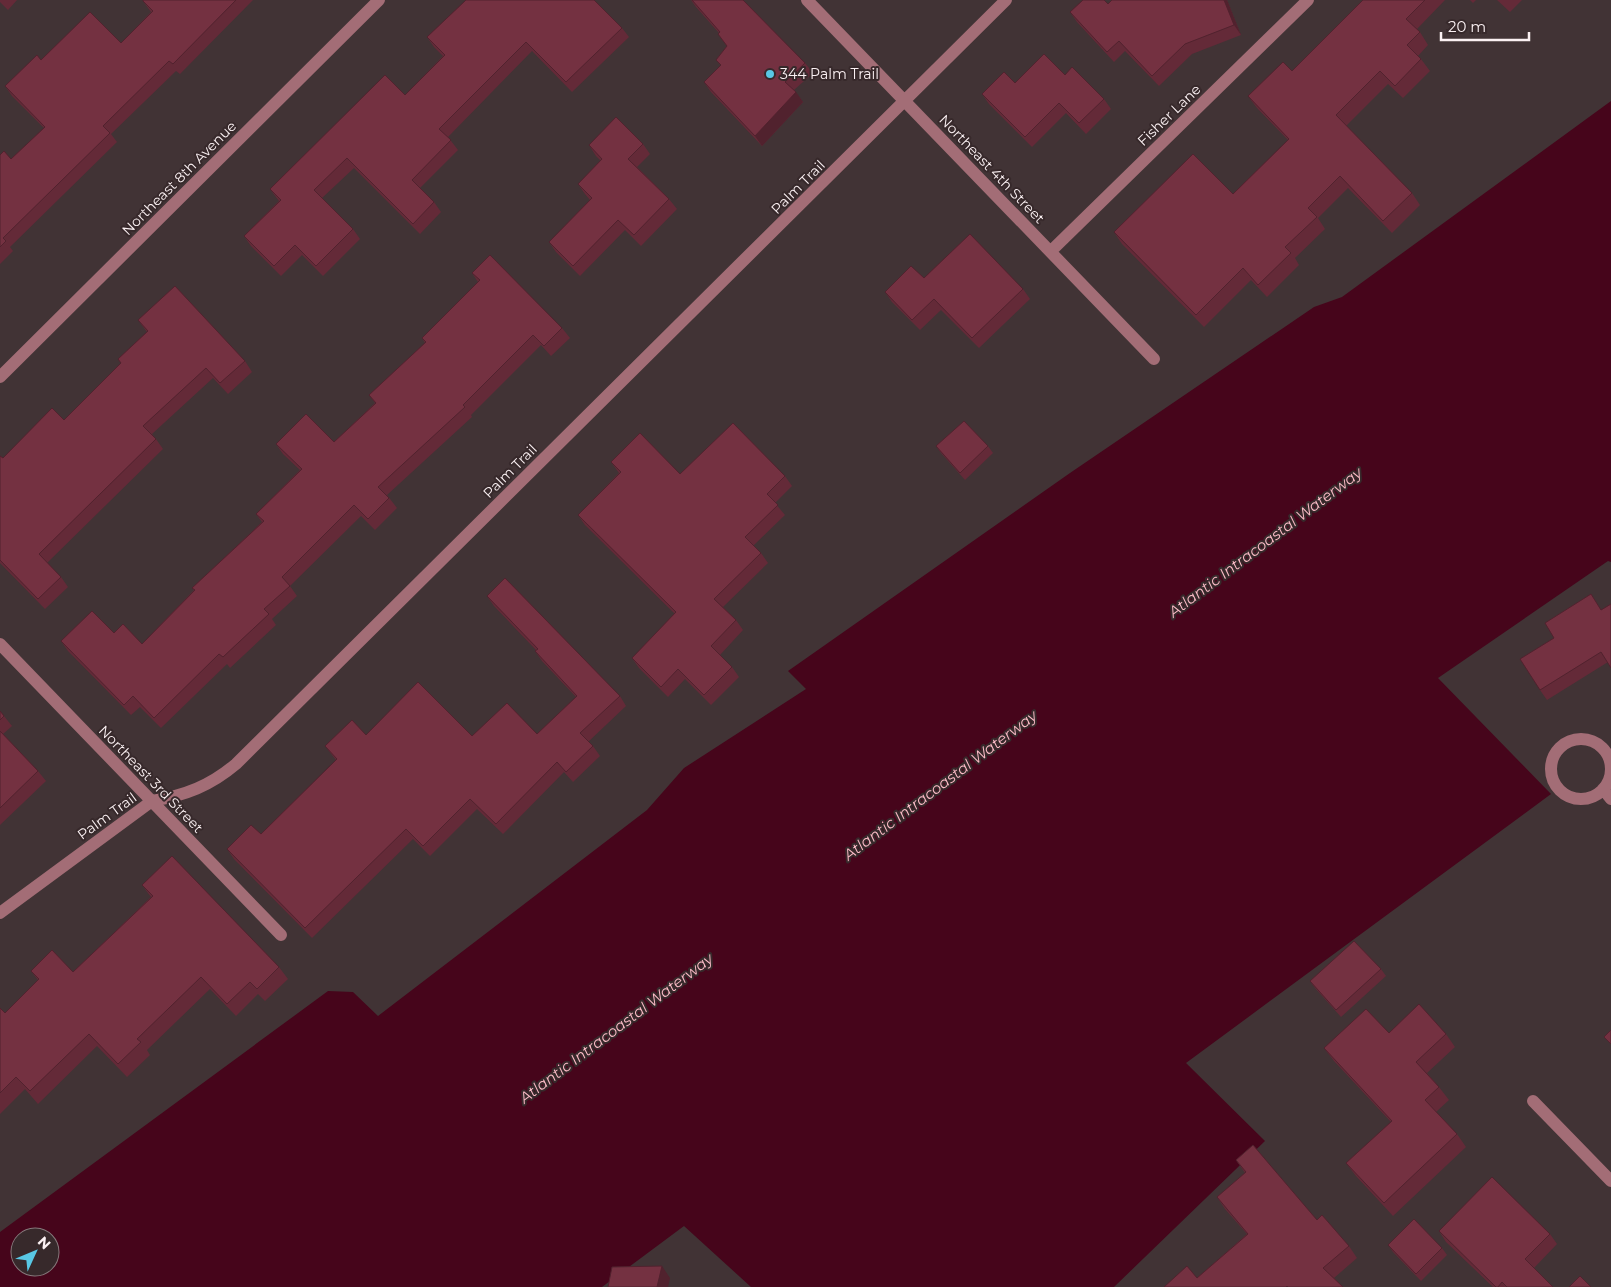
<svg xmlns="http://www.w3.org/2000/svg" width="1611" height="1287" viewBox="0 0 1611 1287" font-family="Montserrat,sans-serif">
<rect width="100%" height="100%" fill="#413335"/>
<path fill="#46051b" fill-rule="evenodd" d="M 1611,101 L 1611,562 L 1608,561 L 1438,678 L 1551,794 L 1186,1063 L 1265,1141 L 1114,1287 L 751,1287 L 684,1226 L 602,1287 L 0,1287 L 0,1232 L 328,991 L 353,992 L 378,1016 L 647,810 L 684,768 L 806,689 L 788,671 L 1070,473 L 1314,307 L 1342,297 ZM 20,1237 L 50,1237 L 50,1267 L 20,1267 Z"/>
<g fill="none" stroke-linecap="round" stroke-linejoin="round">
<path stroke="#a36d76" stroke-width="12" d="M 807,0 L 1154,359
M 1051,251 L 1308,0
M 0,377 L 379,0
M 0,644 L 281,935
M1551 769a30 30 0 1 1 60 0a30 30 0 1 1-60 0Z
M 1603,789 L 1611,799
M 0,913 L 152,801 C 186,795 210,786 236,764 L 1006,0
M 1533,1101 L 1611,1181"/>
</g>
<path fill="#642a38" d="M 0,0 L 17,0 L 8,10 L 0,2 Z
M 143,0 L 253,0 L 180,74 L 176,71 L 111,134 L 117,142 L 10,247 L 13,251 L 0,264 L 0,155 L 11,159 L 44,128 L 12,96 L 5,86 L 41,60 L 121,43 L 151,12 L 143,1 Z
M 691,0 L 805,63 L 813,73 L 794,90 L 803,102 L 762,146 L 711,92 L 704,82 L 721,66 L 716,60 L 727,46 L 718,34 L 719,33 L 696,7 Z
M 1112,0 L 1227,0 L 1241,35 L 1192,54 L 1159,86 L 1125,51 L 1114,62 L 1077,22 L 1070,12 L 1108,4 Z
M 1363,0 L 1445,0 L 1417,29 L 1420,32 L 1428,45 L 1418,56 L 1421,59 L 1430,71 L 1403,98 L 1388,84 L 1346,126 L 1412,193 L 1420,205 L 1392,233 L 1348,188 L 1318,218 L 1325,229 L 1295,258 L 1299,265 L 1267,297 L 1251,280 L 1204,327 L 1122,244 L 1114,232 L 1233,194 L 1288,140 L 1257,108 L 1248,96 L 1292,71 Z
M 1470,0 L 1476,0 L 1473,3 Z
M 1497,0 L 1522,0 L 1510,12 Z
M 622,28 L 629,37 L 572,92 L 532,51 L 448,137 L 458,150 L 420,188 L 434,202 L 441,212 L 420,234 L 354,168 L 322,198 L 353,229 L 360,239 L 323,276 L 302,255 L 281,276 L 251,246 L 244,236 L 279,201 L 270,189 L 405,95 L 443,56 L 434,47 L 427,37 Z
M 1065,75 L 1104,99 L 1111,109 L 1086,134 L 1066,113 L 1032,147 L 989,104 L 982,94 L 1015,83 Z
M 643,144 L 650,154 L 637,167 L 669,199 L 677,209 L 641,246 L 625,230 L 580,276 L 556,252 L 549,242 L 590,200 L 585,194 L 578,184 L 601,161 L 596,156 L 589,145 Z
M 472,273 L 562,328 L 570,338 L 551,356 L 541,345 L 471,415 L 472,417 L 387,495 L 397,508 L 375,530 L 361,516 L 290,586 L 297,596 L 272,619 L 276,625 L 230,668 L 227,664 L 161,728 L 140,707 L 131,715 L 68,651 L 61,641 L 114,633 L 142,644 L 194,590 L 192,588 L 262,522 L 256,514 L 300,470 L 283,454 L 276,444 L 334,442 L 375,403 L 369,395 L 425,343 L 422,338 L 478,282 Z
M 924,278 L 1023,289 L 1030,299 L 979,348 L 941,310 L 920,330 L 892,302 L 885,292 Z
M 138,320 L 245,361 L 252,372 L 228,394 L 213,378 L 152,434 L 156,439 L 163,449 L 47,563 L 61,577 L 68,587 L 45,609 L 0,563 L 0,456 L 3,458 L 64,420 L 121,363 L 118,359 L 147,332 Z
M 936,446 L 988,446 L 993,453 L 965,480 L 941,453 Z
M 611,462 L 680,474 L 785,476 L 792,486 L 775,503 L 785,515 L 753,546 L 761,553 L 768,563 L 723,607 L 736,620 L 743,630 L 720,655 L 732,667 L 739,677 L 711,705 L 685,679 L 668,697 L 639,668 L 632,658 L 675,614 L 585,525 L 578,515 L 619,473 Z
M 1591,594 L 1608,662 L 1547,700 L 1540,690 L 1554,638 Z
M 487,596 L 620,696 L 626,706 L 588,742 L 593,746 L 600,756 L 573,782 L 564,772 L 503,834 L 477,809 L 430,856 L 413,839 L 312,938 L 234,859 L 227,849 L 261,834 L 336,760 L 325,746 L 366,735 L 472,736 L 537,734 L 576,697 L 542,661 L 535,651 L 536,650 L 494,606 Z
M 0,711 L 12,726 L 3,734 L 38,771 L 46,781 L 0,825 Z
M 142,885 L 279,967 L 288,979 L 265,1001 L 258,994 L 236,1016 L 210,989 L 147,1050 L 150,1055 L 127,1077 L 97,1046 L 38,1104 L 25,1089 L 0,1114 L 0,1008 L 5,1013 L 38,980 L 31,971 L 73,972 L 151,897 Z
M 1381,969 L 1386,976 L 1341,1017 L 1315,988 L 1310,981 Z
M 1389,1033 L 1446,1034 L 1455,1047 L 1427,1073 L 1439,1087 L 1449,1100 L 1436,1112 L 1457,1134 L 1466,1147 L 1393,1216 L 1356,1176 L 1346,1163 L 1391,1122 L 1334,1061 L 1324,1048 Z
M 1236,1160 L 1317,1220 L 1349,1246 L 1357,1258 L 1334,1278 L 1343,1287 L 1164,1287 L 1197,1278 L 1247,1234 L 1225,1209 L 1217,1197 L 1245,1173 Z
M 1439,1231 L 1550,1234 L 1557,1244 L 1534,1268 L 1553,1287 L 1493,1287 L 1446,1242 Z
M 1388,1245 L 1442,1248 L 1447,1255 L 1421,1281 L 1393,1252 Z"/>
<path fill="#51222e" d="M 1224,0 L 1227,0 L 1241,35 L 1234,25 Z
M 796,92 L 803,102 L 762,146 L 755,136 Z
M 662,1266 L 670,1278 L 668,1287 L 657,1287 Z"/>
<path fill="#743141" stroke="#51222e" d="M 143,0 L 236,0 L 173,64 L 169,61 L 103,126 L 110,133 L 3,238 L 6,241 L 0,247 L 0,155 L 4,151 L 11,159 L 45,127 L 5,86 L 37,55 L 41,60 L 90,12 L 121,43 L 153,11 L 143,1 Z
M 466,0 L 594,0 L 622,28 L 566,82 L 526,42 L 439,129 L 451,140 L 412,180 L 434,202 L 413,224 L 347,158 L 314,190 L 353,229 L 316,266 L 295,245 L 274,266 L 244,236 L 281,200 L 270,189 L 385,75 L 405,95 L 445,55 L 427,37 Z
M 692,0 L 743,0 L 805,63 L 785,82 L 796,92 L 755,136 L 704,82 L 721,65 L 716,60 L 727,46 L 718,34 L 720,32 Z
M 1083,0 L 1104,0 L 1108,4 L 1112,0 L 1224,0 L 1234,25 L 1185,44 L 1152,76 L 1119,41 L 1107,52 L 1070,12 Z
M 1363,0 L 1425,0 L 1406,19 L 1420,32 L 1407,45 L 1421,59 L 1395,86 L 1380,71 L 1336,115 L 1412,193 L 1383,221 L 1340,176 L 1308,208 L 1317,217 L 1285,247 L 1291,253 L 1258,285 L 1243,268 L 1196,315 L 1114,232 L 1193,154 L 1233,194 L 1289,139 L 1248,96 L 1283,62 L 1292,71 Z
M 1044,54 L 1065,75 L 1072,67 L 1104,99 L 1079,123 L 1059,103 L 1025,137 L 982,94 L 1004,72 L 1015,83 Z
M 616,117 L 643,144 L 628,159 L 669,199 L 634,235 L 618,220 L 573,266 L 549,242 L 592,198 L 578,184 L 602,159 L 589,145 Z
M 970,234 L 1023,289 L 972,338 L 934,299 L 912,320 L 885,292 L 911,266 L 924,278 Z
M 490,255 L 562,328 L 544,346 L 533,335 L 463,405 L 465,407 L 378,487 L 389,498 L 368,519 L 354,505 L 282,577 L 290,586 L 264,609 L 269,614 L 223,657 L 219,654 L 154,718 L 133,696 L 124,705 L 61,641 L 92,611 L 114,633 L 123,624 L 142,644 L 195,590 L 192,588 L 264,521 L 256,514 L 302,469 L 276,444 L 306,414 L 334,442 L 376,403 L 369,395 L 426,342 L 422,338 L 480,280 L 472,273 Z
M 175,286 L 245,361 L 220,383 L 206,368 L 143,426 L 156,439 L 39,554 L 61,577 L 38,599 L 0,560 L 0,456 L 3,458 L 52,408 L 64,420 L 121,363 L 118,359 L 148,331 L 138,320 Z
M 964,421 L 988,446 L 960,473 L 936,446 Z
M 733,423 L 785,476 L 767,494 L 778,505 L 745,537 L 761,553 L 714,599 L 736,620 L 711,646 L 732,667 L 704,695 L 678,669 L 661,687 L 632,658 L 676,612 L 578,515 L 621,472 L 611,462 L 640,433 L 680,474 Z
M 505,578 L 620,696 L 580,733 L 593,746 L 566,772 L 557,762 L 496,824 L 470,799 L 423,846 L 406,829 L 305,928 L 227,849 L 251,825 L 261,834 L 337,759 L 325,746 L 352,720 L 366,735 L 418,682 L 472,736 L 507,703 L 537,734 L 577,696 L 535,651 L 538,649 L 487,596 Z
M 1591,594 L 1601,610 L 1611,604 L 1611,668 L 1601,652 L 1540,690 L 1520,659 L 1554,638 L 1545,623 Z
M 0,711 L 4,716 L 0,720 Z
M 0,731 L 38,771 L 0,808 Z
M 172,856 L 279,967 L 257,989 L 250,982 L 227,1004 L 201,977 L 137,1039 L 141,1042 L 118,1064 L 89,1034 L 30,1091 L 16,1077 L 0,1093 L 0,1008 L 5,1013 L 39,979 L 31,971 L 52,950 L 73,972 L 153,896 L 142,885 Z
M 1354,941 L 1381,969 L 1336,1010 L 1310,981 Z
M 1419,1004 L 1446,1034 L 1416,1062 L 1439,1087 L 1425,1100 L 1457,1134 L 1384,1203 L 1346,1163 L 1392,1121 L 1324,1048 L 1366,1009 L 1389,1033 Z
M 1611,1030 L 1611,1044 L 1604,1037 Z
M 1253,1145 L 1317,1220 L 1322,1215 L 1349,1246 L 1323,1268 L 1343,1287 L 1288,1287 L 1287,1286 L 1286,1287 L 1164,1287 L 1187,1266 L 1197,1278 L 1248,1234 L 1217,1197 L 1246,1172 L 1236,1160 Z
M 1492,1177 L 1550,1234 L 1525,1259 L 1553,1287 L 1507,1287 L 1502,1282 L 1498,1287 L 1496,1287 L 1439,1231 Z
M 1414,1219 L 1442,1248 L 1416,1274 L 1388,1245 Z
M 662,1266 L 657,1287 L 608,1287 L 612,1267 Z
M 1580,1276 L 1591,1287 L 1569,1287 Z"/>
<circle fill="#59c8e5" stroke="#37292b" stroke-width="2" cx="770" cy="74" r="5"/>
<g text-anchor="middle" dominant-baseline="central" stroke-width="4" stroke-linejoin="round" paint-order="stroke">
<g font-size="14" fill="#fbf1f3" stroke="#37292b" text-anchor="start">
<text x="780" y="74">344 Palm Trail</text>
</g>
<g font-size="14" fill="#fbf1f3" stroke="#37292b">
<text transform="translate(1169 115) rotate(-44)">Fisher Lane</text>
<text transform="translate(992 169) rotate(46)">Northeast 4th Street</text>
<text transform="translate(179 178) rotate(-45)">Northeast 8th Avenue</text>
<text transform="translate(798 187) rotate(-45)">Palm Trail</text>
<text transform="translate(510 471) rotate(-45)">Palm Trail</text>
<text transform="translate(151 779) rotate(46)">Northeast 3rd Street</text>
<text transform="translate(107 816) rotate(-36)">Palm Trail</text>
</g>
<g font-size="15" font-style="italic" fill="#fdbdc8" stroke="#37292b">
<text transform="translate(1265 542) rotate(-37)">Atlantic Intracoastal Waterway</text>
<text transform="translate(940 785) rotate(-37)">Atlantic Intracoastal Waterway</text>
<text transform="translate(616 1028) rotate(-37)">Atlantic Intracoastal Waterway</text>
</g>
</g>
<g transform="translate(35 1252) rotate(46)"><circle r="24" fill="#37292b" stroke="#85797b"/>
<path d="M0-4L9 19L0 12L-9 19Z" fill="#59c8e5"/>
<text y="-8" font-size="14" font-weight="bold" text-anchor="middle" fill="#fbf1f3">N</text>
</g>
<path d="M1441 32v8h88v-8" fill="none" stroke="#fbf1f3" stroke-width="2.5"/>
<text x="1448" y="32" font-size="15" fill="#fbf1f3" stroke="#37292b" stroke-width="4" paint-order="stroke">20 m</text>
</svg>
